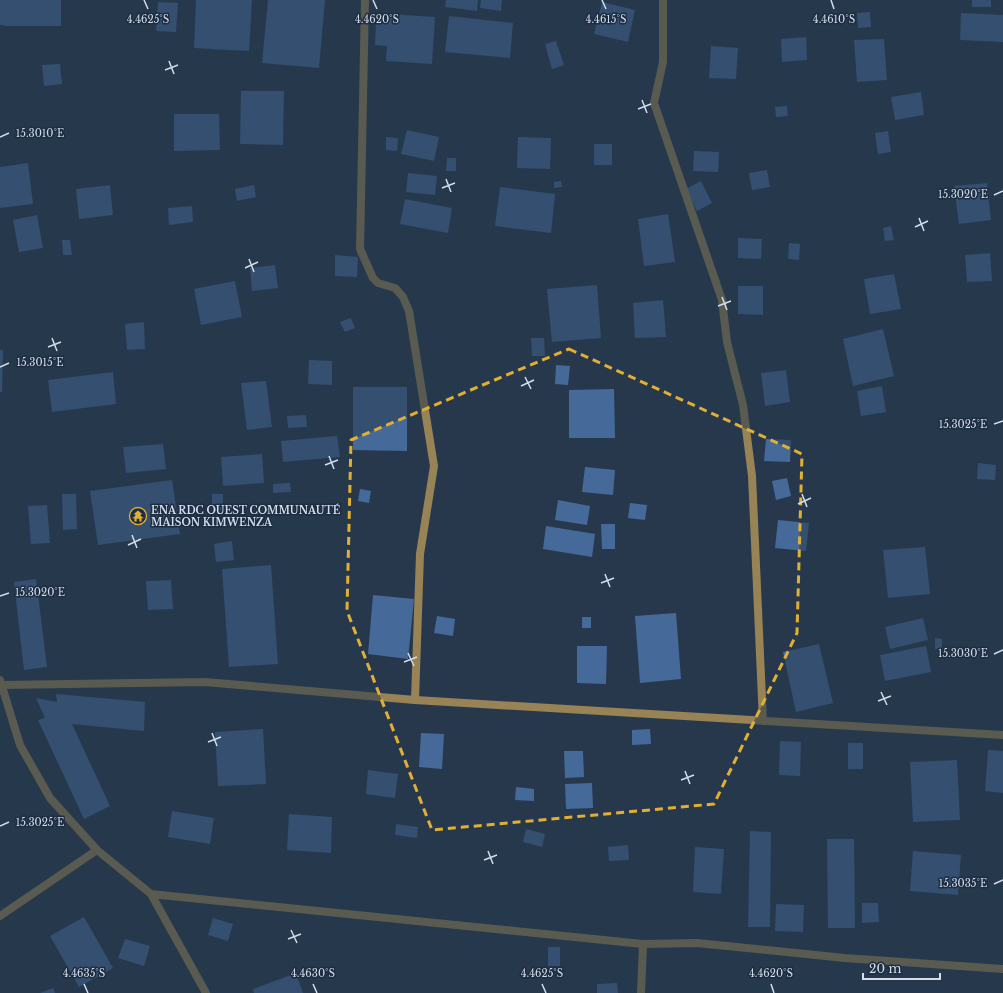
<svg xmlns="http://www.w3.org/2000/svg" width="1003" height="993" viewBox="0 0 1003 993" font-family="'Libre Baskerville',serif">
<rect width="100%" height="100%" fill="#27384c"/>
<path fill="#456a9a" d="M 0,0 L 61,0 L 61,26 L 4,26 L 4,25 L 0,25 Z
M 196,0 L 252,0 L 249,51 L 194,48 Z
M 268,0 L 325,0 L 319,68 L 262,63 Z
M 446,0 L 478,0 L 477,11 L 445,7 Z
M 481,0 L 502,0 L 501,11 L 480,8 Z
M 972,0 L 991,0 L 991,7 L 972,7 Z
M 158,2 L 178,3 L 176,32 L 156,31 Z
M 602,2 L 635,10 L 628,42 L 594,34 Z
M 870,12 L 871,27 L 858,28 L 857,13 Z
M 961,13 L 1003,15 L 1003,42 L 960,40 Z
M 388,14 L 435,17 L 432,64 L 386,61 L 387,46 L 375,45 L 376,22 L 388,23 Z
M 449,16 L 513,23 L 510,58 L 445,52 Z
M 806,37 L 807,60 L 782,62 L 781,39 Z
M 884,39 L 887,80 L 857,82 L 854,40 Z
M 556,41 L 564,65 L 552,69 L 545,44 Z
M 711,46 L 738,48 L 736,79 L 709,78 Z
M 60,64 L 62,84 L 44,86 L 42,65 Z
M 241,91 L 284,91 L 283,145 L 240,144 Z
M 921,92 L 924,115 L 895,120 L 891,97 Z
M 787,106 L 788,116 L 776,117 L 775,107 Z
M 174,114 L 219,114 L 220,150 L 174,151 Z
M 407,130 L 439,137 L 434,161 L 401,154 Z
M 888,131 L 891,152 L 878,154 L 875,133 Z
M 386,137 L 398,138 L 397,151 L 386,150 Z
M 518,137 L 551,138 L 550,169 L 517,168 Z
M 594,144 L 612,144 L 612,165 L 594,165 Z
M 694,151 L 719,152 L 718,172 L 693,171 Z
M 447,158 L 456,158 L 456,171 L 446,171 Z
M 28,163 L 33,204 L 0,208 L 0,167 Z
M 767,170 L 770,187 L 752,190 L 749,173 Z
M 408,173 L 437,176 L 435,195 L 406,192 Z
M 561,181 L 562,187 L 554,188 L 554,182 Z
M 701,181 L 712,203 L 697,211 L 686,189 Z
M 987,183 L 991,220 L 959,224 L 954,186 Z
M 110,185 L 113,215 L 79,219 L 76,189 Z
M 254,185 L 256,197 L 237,201 L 235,189 Z
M 500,187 L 555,194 L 551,233 L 495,226 Z
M 405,199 L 452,208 L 448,233 L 400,224 Z
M 192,206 L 193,222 L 169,225 L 168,208 Z
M 668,214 L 675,262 L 644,266 L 638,219 Z
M 37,215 L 43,248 L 19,252 L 13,220 Z
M 891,226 L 894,240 L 885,241 L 883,228 Z
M 738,238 L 762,239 L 761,259 L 738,258 Z
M 62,240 L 70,240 L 72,255 L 63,255 Z
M 789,243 L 800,244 L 799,260 L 788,259 Z
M 990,253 L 992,281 L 967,282 L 965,255 Z
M 335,255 L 358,257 L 357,277 L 335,276 Z
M 275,265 L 278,288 L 252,291 L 250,268 Z
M 894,274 L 901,309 L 870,314 L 864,279 Z
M 235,281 L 242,317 L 201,325 L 194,289 Z
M 597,285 L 601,338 L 552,342 L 547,289 Z
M 738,286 L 763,286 L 763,315 L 738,314 Z
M 663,300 L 666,337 L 635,338 L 633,303 Z
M 351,318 L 355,328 L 345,332 L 340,322 Z
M 144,322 L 145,349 L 127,350 L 125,324 Z
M 883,329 L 894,376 L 853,386 L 843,339 Z
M 531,338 L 544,338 L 545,356 L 532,356 Z
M 0,350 L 3,350 L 2,392 L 0,392 Z
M 309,360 L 332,361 L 332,385 L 308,384 Z
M 556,365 L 570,366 L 568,385 L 555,384 Z
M 786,370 L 790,402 L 765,406 L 761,373 Z
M 113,372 L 116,404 L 52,412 L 48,380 Z
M 266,381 L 272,427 L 247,430 L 241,383 Z
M 882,386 L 886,412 L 861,416 L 857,391 Z
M 353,387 L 407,387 L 407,451 L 353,450 Z
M 614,389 L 615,438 L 569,438 L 569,390 Z
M 306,415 L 307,427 L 288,428 L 287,416 Z
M 337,436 L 340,457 L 283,462 L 281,441 Z
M 766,439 L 791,440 L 790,462 L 764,461 Z
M 163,444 L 166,469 L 126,473 L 123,447 Z
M 262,454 L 264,483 L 223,486 L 221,457 Z
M 978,463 L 996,465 L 995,480 L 977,479 Z
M 585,467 L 615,470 L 613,495 L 582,492 Z
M 787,478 L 791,496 L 776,500 L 772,481 Z
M 172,480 L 180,534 L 98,545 L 90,491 Z
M 290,483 L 291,492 L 273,493 L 273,484 Z
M 360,489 L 371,491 L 369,503 L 358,501 Z
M 62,494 L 76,494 L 77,529 L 63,530 Z
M 212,494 L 223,494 L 223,510 L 212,510 Z
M 558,500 L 590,506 L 587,525 L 555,520 Z
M 630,503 L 647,505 L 645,520 L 628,518 Z
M 47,505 L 50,543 L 31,544 L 28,506 Z
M 778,520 L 809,523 L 806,551 L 775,548 Z
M 601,524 L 615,524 L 615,549 L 602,549 Z
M 546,526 L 595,534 L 592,557 L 543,549 Z
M 232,541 L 234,560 L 216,562 L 214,544 Z
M 925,547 L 930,594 L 888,598 L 883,550 Z
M 271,565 L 278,664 L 229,667 L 222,569 Z
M 36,579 L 47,667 L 24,670 L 14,582 Z
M 171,580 L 173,609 L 148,610 L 146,581 Z
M 373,595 L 414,599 L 408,659 L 368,654 Z
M 676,613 L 681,679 L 640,683 L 635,616 Z
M 437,616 L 455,619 L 453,636 L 434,633 Z
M 582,617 L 591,617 L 591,628 L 582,628 Z
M 923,618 L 928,640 L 890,649 L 885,627 Z
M 935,638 L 942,639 L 942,649 L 935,649 Z
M 819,644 L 833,703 L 796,712 L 783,652 Z
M 577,646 L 607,646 L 606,684 L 577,683 Z
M 926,646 L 931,672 L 885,681 L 880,655 Z
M 56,694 L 145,702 L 144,731 L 72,724 L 110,806 L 84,819 L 38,720 L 45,718 L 36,698 L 57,702 Z
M 263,729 L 266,784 L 218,786 L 215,732 Z
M 650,729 L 651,744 L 632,745 L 632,730 Z
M 421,733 L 444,734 L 442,769 L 419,767 Z
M 780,741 L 801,742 L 800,776 L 779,775 Z
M 848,743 L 863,743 L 863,769 L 848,769 Z
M 988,750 L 1003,751 L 1003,793 L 985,791 Z
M 564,751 L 583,751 L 584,777 L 565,778 Z
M 957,760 L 960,820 L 913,822 L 910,762 Z
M 368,770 L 398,774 L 395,798 L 366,794 Z
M 592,783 L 593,808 L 566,809 L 565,784 Z
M 516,787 L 534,789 L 534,801 L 515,800 Z
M 172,811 L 214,818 L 210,844 L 168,837 Z
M 289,814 L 332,817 L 331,853 L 287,850 Z
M 396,824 L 418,827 L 417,838 L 395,835 Z
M 526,829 L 545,834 L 542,847 L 523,842 Z
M 750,831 L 771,832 L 770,927 L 748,927 Z
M 827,839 L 854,839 L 855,928 L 828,928 Z
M 628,845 L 629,860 L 609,861 L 608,847 Z
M 695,847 L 724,849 L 721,894 L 693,892 Z
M 913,851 L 961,855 L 958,895 L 910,891 Z
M 862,903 L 878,903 L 879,922 L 862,923 Z
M 776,904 L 804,905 L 803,932 L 775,931 Z
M 84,917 L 113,968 L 79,987 L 50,936 Z
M 213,918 L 233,924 L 228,941 L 208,935 Z
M 125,939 L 150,946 L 144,966 L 118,958 Z
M 548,947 L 560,947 L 560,966 L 548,966 Z
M 296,973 L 303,993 L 254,993 L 253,989 Z
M 617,983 L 618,993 L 597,993 L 597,984 Z
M 53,988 L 55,993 L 40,993 Z"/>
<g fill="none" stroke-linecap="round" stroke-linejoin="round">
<path stroke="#988356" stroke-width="8" d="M 365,0 L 360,249 L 373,278 L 378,283 L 395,288 L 403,297 L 409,311 L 434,466 L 420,554 L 415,700
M 663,0 L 663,62 L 654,103 L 722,300 L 727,342 L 743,405 L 752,476 L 763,721
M 1,685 L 205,682 L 415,700 L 1003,735
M 0,916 L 97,850
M 641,993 L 643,944"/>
<path stroke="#988356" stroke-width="8" d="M 0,680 L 20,745 L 50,798 L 97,850 L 151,894 L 206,993
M 151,894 L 643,944 L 697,943 L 845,958 L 1003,969"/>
</g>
<path d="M0 0H1003V993H0ZM 569,349 L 802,454 L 797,633 L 714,804 L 432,830 L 347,611 L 351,440 Z" fill="#27384c" fill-opacity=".55" fill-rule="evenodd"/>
<path fill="none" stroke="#e1af34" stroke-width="3" stroke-dasharray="8 5" stroke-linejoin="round" d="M 569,349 L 802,454 L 797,633 L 714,804 L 432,830 L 347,611 L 351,440 Z"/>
<path fill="none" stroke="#d2dcea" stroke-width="1.5" d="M 144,0 L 148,9M 373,0 L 377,9M 602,0 L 606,9M 831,0 L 834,9M 169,61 L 174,74M 165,70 L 178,65M 642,100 L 647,113M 638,109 L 651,104M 0,137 L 9,133M 446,179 L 451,192M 442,188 L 455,183M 994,195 L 1003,191M 919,218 L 924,231M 915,227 L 928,221M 249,259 L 254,272M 245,268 L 258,262M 722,297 L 727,310M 718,306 L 731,301M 52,338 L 57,351M 48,347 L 61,342M 0,367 L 9,363M 525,377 L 531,389M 521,386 L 534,380M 994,424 L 1003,421M 329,456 L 334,469M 325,465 L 338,460M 802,494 L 807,507M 798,504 L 811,498M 132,535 L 137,548M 128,545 L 141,539M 605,574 L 610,587M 601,583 L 614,578M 0,596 L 9,593M 408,653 L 414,666M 994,654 L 1003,650M 404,662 L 417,657M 881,692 L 887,705M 878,701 L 891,696M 212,733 L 217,746M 208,742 L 221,737M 685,771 L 690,784M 681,780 L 694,775M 0,826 L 9,822M 488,851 L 493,864M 484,860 L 497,855M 994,884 L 1003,880M 291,930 L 297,943M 288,939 L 301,934M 84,984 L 88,993M 313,984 L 317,993M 542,984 L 546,993M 771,984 L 774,993"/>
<defs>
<g id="temple-ring" transform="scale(0.9)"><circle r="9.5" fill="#1d2d42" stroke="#e1af34" stroke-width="1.5"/><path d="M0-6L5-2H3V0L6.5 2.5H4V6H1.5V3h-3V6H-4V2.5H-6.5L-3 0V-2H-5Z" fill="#e1af34"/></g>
</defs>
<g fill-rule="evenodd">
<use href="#temple-ring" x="138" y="516"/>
</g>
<g text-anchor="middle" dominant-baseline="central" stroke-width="3" stroke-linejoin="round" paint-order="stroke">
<g font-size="10" font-weight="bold" fill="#d2dcea" stroke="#1d2d42" text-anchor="start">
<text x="151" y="510">ENA RDC OUEST COMMUNAUTÉ<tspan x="151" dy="12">MAISON KIMWENZA</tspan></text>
</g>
</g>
<g font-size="10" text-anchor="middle" fill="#d2dcea" stroke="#1d2d42" stroke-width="3" stroke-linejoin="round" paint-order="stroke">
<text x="148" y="23">4.4625°S</text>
<text x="377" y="23">4.4620°S</text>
<text x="606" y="23">4.4615°S</text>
<text x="834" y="23">4.4610°S</text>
<text x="40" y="137">15.3010°E</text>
<text x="963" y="198">15.3020°E</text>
<text x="40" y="366">15.3015°E</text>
<text x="963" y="428">15.3025°E</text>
<text x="40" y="596">15.3020°E</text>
<text x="963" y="657">15.3030°E</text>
<text x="40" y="826">15.3025°E</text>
<text x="963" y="887">15.3035°E</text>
<text x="84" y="977">4.4635°S</text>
<text x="313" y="977">4.4630°S</text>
<text x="542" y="977">4.4625°S</text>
<text x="771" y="977">4.4620°S</text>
</g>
<path d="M863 973v6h77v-6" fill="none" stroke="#d2dcea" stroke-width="2"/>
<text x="869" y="973" font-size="12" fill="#d2dcea" stroke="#1d2d42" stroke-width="3" paint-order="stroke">20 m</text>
</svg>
